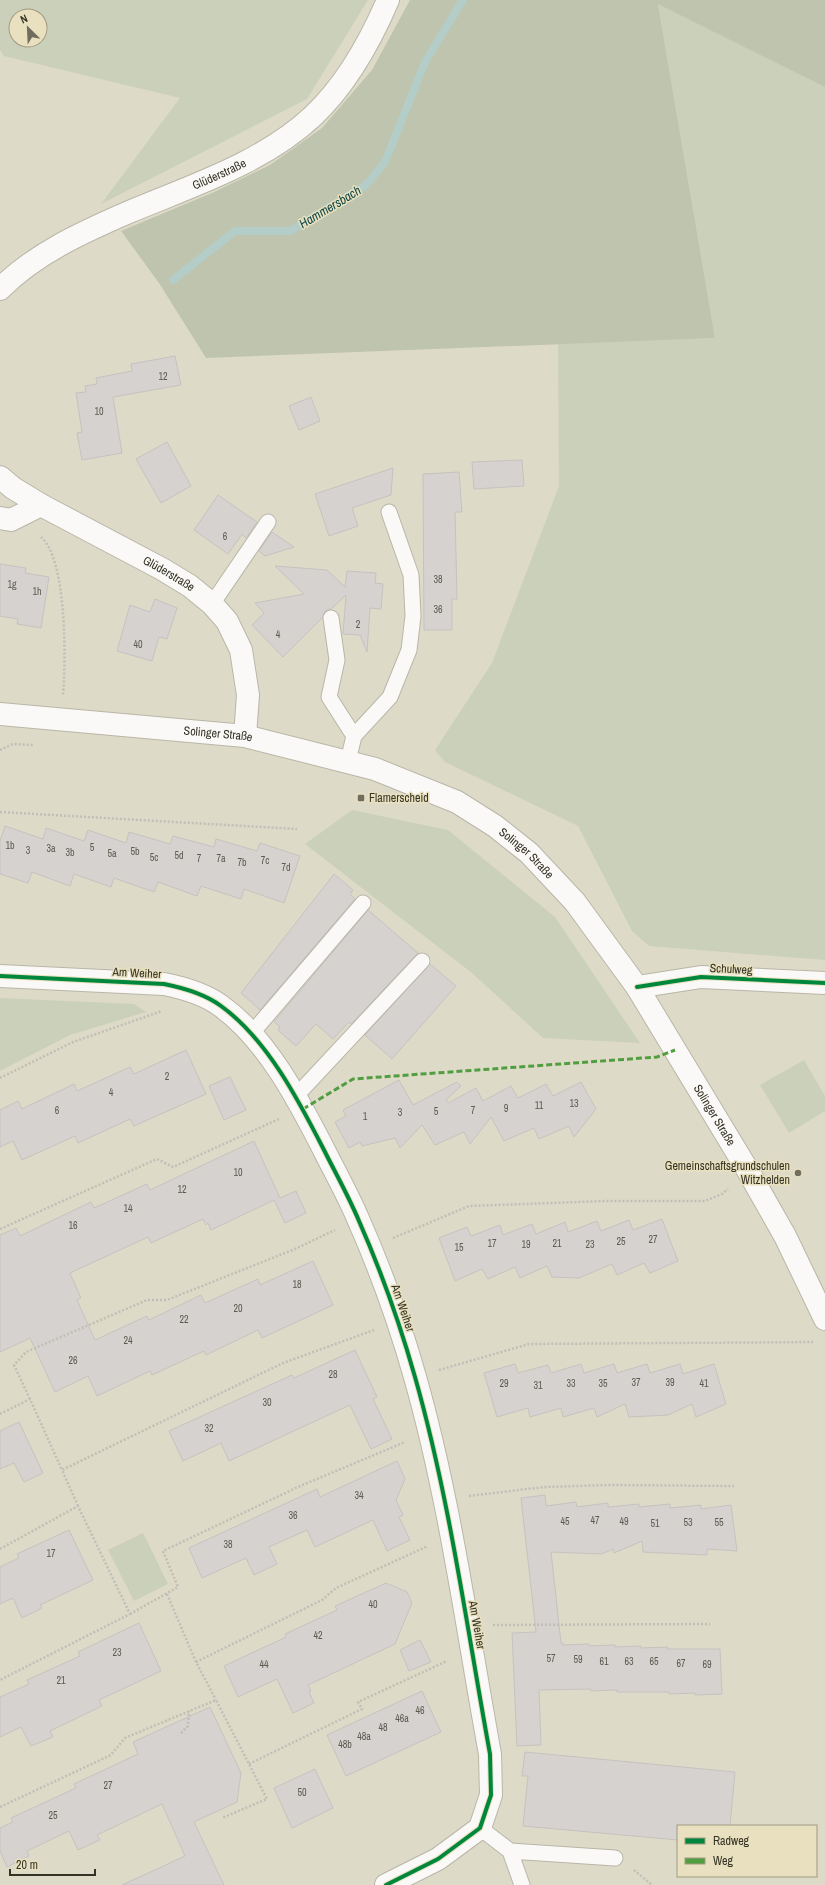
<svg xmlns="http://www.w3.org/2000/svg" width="825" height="1885" viewBox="0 0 825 1885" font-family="'Archivo Narrow',sans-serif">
<rect width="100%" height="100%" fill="#dedac8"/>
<path fill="#cbd0bb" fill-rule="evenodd" d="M 0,0 L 368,0 L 307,99 L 101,204 L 180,98 L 4,56 L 0,50 ZM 16,16 L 40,16 L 40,40 L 16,40 Z
M 658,3 L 825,87 L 825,960 L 649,946 L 632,931 L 578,826 L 445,762 L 435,750 L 492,663 L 559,486 L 558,344 L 715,338 Z
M 352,810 L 448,830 L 555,917 L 640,1043 L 543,1038 L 472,973 L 305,844 Z
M 0,998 L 134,1004 L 146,1012 L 70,1035 L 0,1071 Z
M 804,1060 L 825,1096 L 825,1111 L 789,1133 L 760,1085 Z
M 143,1533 L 168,1584 L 134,1601 L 108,1550 Z"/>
<path fill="#bec4ad" d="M 410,0 L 825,0 L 825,87 L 658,4 L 715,338 L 206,358 L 159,283 L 121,231 L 212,193 L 270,165 L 322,128 L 372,70 Z"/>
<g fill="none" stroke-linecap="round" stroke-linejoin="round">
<path stroke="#b4cdc8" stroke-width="8" d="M 173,280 L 235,231 L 290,231 L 366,185 L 385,162 L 425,62 L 463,0"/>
</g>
<path fill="#d5d2d0" stroke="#c5c2c0" d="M 175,356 L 181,385 L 113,397 L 122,453 L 82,460 L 77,433 L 82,432 L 76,393 L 86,392 L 85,386 L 97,384 L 96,378 L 132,371 L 131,364 Z
M 311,397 L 320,421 L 299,430 L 289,406 Z
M 167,442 L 191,486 L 161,503 L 136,459 Z
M 522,460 L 524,486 L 474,489 L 472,462 Z
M 393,468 L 391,495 L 352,508 L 358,526 L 329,536 L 315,494 Z
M 459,472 L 462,512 L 455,512 L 457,599 L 452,599 L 452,630 L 424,630 L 423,474 Z
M 218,495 L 257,522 L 246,538 L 242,534 L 228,554 L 194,530 Z
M 272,532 L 294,547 L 265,556 L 259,551 Z
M 0,564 L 26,568 L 25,573 L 49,577 L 41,628 L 17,624 L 18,619 L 0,616 Z
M 275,566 L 327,570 L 345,587 L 347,571 L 376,573 L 375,583 L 383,584 L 381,609 L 370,608 L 367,652 L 360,635 L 343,634 L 346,595 L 331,609 L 325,611 L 322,618 L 283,657 L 252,625 L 264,613 L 255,603 L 304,594 Z
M 155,599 L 177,608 L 167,639 L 159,637 L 152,661 L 117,651 L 130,605 L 150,612 Z
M 5,826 L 43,839 L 46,828 L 84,841 L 88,830 L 126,843 L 129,832 L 170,844 L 173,836 L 214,847 L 216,839 L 257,851 L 260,843 L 300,856 L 284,903 L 244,889 L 241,899 L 201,886 L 197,896 L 158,882 L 154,892 L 114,878 L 111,887 L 74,874 L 70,886 L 32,872 L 28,883 L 0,874 L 0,841 Z
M 334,874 L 353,890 L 350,894 L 355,899 L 260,1010 L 241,993 Z
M 368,910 L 418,953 L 351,1024 L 349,1022 L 333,1039 L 316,1024 L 296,1046 L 278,1030 L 280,1027 L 274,1022 Z
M 430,964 L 456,986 L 392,1059 L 365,1035 Z
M 186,1050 L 206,1094 L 134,1126 L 130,1119 L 78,1143 L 75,1136 L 22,1160 L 13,1141 L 0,1147 L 0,1110 L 18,1101 L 22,1109 L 74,1084 L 77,1091 L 130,1067 L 134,1074 Z
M 230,1077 L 246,1110 L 224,1120 L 209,1086 Z
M 399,1080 L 413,1105 L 457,1082 L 461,1086 L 446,1100 L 448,1103 L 476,1088 L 483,1101 L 511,1086 L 518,1098 L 546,1084 L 553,1096 L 581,1082 L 596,1109 L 574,1137 L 569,1126 L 539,1139 L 534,1128 L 504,1141 L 491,1117 L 470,1144 L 464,1132 L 435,1145 L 422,1125 L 400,1148 L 395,1138 L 362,1146 L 360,1142 L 349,1148 L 335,1122 L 346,1116 L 343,1110 Z
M 254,1141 L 280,1198 L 296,1191 L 306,1213 L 285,1223 L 274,1200 L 211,1230 L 208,1223 L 206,1225 L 203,1219 L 151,1243 L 148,1237 L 70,1273 L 81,1298 L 77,1300 L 95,1340 L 147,1316 L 149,1320 L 201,1295 L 205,1303 L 258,1279 L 260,1285 L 313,1261 L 333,1305 L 262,1338 L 258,1330 L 206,1355 L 204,1351 L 152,1375 L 150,1371 L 97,1396 L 88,1376 L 55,1392 L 30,1338 L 0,1352 L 0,1235 L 16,1228 L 20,1236 L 91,1202 L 94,1208 L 147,1184 L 150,1190 Z
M 662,1219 L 678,1261 L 650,1273 L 644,1263 L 617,1275 L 612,1264 L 579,1278 L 552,1277 L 547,1266 L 520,1278 L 515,1267 L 488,1279 L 482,1269 L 455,1281 L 439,1238 L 467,1227 L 471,1236 L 500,1225 L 503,1235 L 532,1224 L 536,1234 L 565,1222 L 568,1232 L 597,1221 L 601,1231 L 629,1220 L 633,1230 Z
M 355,1350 L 377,1397 L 373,1399 L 392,1439 L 371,1449 L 350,1405 L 229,1461 L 221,1443 L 183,1461 L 169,1431 L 292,1375 L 294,1378 Z
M 515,1364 L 518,1373 L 548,1365 L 551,1373 L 581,1364 L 584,1373 L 614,1364 L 617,1373 L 647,1364 L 650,1373 L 680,1364 L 683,1374 L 714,1364 L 726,1404 L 696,1417 L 692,1404 L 668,1415 L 629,1417 L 625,1404 L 597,1417 L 594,1408 L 563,1417 L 561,1408 L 530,1417 L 528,1408 L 497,1417 L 484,1373 Z
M 19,1422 L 43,1473 L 24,1482 L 14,1463 L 0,1469 L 0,1431 Z
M 397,1461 L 405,1479 L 396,1500 L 403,1515 L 399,1517 L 410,1540 L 387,1551 L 373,1520 L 315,1547 L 307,1530 L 269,1547 L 277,1564 L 254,1575 L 246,1558 L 202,1578 L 189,1548 L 317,1489 L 320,1497 Z
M 545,1495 L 546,1506 L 576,1502 L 577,1507 L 608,1503 L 608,1507 L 639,1504 L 639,1507 L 670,1504 L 670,1508 L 701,1505 L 701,1509 L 731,1505 L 737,1551 L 707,1549 L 707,1555 L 643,1552 L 642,1541 L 614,1553 L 613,1549 L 602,1554 L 551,1552 L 561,1643 L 563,1643 L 563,1645 L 589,1644 L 589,1646 L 615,1645 L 615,1647 L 641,1646 L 641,1648 L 668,1647 L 667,1649 L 720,1649 L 722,1694 L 695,1695 L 695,1693 L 669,1694 L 669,1692 L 617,1692 L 617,1690 L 591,1691 L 591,1689 L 539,1690 L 541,1745 L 517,1746 L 512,1633 L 536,1632 L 521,1498 Z
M 69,1530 L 93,1580 L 40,1605 L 42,1608 L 22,1618 L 13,1598 L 0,1604 L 0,1567 L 19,1558 L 17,1554 Z
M 386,1583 L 407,1592 L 412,1603 L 395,1644 L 308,1685 L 311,1691 L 309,1692 L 314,1703 L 293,1713 L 277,1679 L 238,1697 L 224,1666 L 286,1637 L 285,1634 L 337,1610 L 335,1606 Z
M 139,1623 L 161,1671 L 99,1700 L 102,1706 L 50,1731 L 53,1737 L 31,1746 L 21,1727 L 0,1737 L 0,1697 L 29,1684 L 27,1680 L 80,1656 L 78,1652 Z
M 420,1640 L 431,1662 L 409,1671 L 400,1650 Z
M 422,1691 L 441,1732 L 346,1776 L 327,1735 Z
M 210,1707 L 241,1773 L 237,1802 L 194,1822 L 224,1885 L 122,1885 L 185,1856 L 162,1804 L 97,1835 L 100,1840 L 78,1850 L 69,1831 L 27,1851 L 29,1856 L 7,1867 L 0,1851 L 0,1828 L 13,1822 L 11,1818 L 76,1788 L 74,1784 L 138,1754 L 133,1742 Z
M 525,1752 L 735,1772 L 730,1826 L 678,1826 L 678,1840 L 523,1826 L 528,1776 L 522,1776 Z
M 315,1769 L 333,1808 L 292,1828 L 274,1788 Z"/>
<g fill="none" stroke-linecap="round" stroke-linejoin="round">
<g stroke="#b9b6a8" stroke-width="17">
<path id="service" d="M 212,604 L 268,522
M 331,618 L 337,660 L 329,697 L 354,736
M 348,761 L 354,736 L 390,697 L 409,650 L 413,616 L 411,575 L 389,512
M 252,1033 L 363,903
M 296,1096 L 422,961
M 480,1828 L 510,1851 L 522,1885
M 510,1851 L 615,1858"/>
</g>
<g stroke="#b9b6a8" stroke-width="24">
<path id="minor" d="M 0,518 L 11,520 L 41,505
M 0,976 L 164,984 C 184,988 205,994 221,1006 C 267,1039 299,1101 324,1150 C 336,1174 349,1197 359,1221 C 381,1271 400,1324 415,1377 C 450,1500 467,1629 490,1754 L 491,1795 L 480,1828 L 438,1859 L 386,1885
M 637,987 L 701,977 L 825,983"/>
</g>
<g stroke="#b9b6a8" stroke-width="24">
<g id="secondary">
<path id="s1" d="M 0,289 C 36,253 83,232 129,212 C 191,186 263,163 313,116 C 347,84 370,42 388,0"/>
<path id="s2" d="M 0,477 L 13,488 L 41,505 L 162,569 L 190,586 L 212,604 L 227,621 L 241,650 L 248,695 L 245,736"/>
<path id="s3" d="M 0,714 L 245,736 L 375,769 L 457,802 L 495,826 L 529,853 L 575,902 L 637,987 L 747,1169 L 785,1236 L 825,1319"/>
</g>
</g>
<path stroke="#c0beb7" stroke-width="2.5" stroke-dasharray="2 2" stroke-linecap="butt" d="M 41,537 C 67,559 66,661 63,695
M 0,750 L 13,744 L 33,745
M 0,812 L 297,829
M 0,1078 L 73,1042 L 162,1011
M 0,1229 L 157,1159 L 173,1167 L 279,1119
M 393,1238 L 469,1206 L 606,1201 L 705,1201 L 722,1194 L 728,1189
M 439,1370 L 529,1344 L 813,1342
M 30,1399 L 14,1365 L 26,1352 L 147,1300 L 167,1300 L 295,1249 L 335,1230
M 0,1414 L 30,1399 L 62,1470
M 469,1496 L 544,1487 L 610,1485 L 734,1486
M 78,1506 L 62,1470 L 283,1363 L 374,1330
M 0,1549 L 78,1506 L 130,1614 L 0,1680
M 167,1594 L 196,1662 L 216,1700
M 130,1614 L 178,1587 L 163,1551 L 298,1487 L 405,1442
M 493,1625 L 710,1624
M 196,1662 L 322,1600 L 336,1588 L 428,1546
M 181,1733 L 188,1726 L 189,1711
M 249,1764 L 362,1709 L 358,1702 L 447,1661
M 0,1807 L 111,1755 L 125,1738 L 216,1700 L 267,1799 L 222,1818
M 634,1870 L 652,1885"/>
<use href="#service" stroke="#faf9f7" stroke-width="15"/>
<use href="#minor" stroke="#faf9f7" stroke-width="22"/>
<use href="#secondary" stroke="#faf9f7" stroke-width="22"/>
<path stroke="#519e40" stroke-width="3" stroke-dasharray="6 3" stroke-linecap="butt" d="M 303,1109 L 353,1079 L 657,1057 L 675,1050"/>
<g stroke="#e8e0be" stroke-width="6">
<path id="cycleway" d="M 0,976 L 164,984 C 184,988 205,994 221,1006 C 267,1039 299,1101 324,1150 C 336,1174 349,1197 359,1221 C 381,1271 400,1324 415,1377 C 450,1500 467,1629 490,1754 L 491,1795 L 480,1828 L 438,1859 L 386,1885
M 637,987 L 701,977 L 825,983"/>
</g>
<use href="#cycleway" stroke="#00873e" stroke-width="4"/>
</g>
<g fill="#706d5e" stroke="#e8e0be" stroke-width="1.5">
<rect x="357" y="794" width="8" height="8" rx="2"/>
<circle cx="798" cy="1173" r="4"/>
</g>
<g text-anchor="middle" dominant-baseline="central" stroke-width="3" stroke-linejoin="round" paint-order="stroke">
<g font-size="10" fill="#5d5a50">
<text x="163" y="376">12</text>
<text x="99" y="411">10</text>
<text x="225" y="536">6</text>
<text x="438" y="579">38</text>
<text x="12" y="584">1g</text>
<text x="37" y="591">1h</text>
<text x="438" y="609">36</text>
<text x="358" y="624">2</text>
<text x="278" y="634">4</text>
<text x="138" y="644">40</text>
<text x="10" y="845">1b</text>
<text x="92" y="847">5</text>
<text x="51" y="848">3a</text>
<text x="28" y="850">3</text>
<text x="135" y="851">5b</text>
<text x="70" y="852">3b</text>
<text x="112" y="853">5a</text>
<text x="179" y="855">5d</text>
<text x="154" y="857">5c</text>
<text x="199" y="858">7</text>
<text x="221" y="858">7a</text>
<text x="265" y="860">7c</text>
<text x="242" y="862">7b</text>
<text x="286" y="867">7d</text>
<text x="167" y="1076">2</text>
<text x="111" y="1092">4</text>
<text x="574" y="1103">13</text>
<text x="539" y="1105">11</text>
<text x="506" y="1108">9</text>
<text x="57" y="1110">6</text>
<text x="473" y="1110">7</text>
<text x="436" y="1111">5</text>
<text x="400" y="1112">3</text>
<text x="365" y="1116">1</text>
<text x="238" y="1172">10</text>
<text x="182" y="1189">12</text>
<text x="128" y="1208">14</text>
<text x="73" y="1225">16</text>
<text x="653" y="1239">27</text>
<text x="621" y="1241">25</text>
<text x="492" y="1243">17</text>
<text x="557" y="1243">21</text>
<text x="526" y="1244">19</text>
<text x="590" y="1244">23</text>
<text x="459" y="1247">15</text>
<text x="297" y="1284">18</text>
<text x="238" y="1308">20</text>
<text x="184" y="1319">22</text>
<text x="128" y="1340">24</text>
<text x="73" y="1360">26</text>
<text x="333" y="1374">28</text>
<text x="636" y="1382">37</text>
<text x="670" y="1382">39</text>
<text x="504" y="1383">29</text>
<text x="571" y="1383">33</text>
<text x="603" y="1383">35</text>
<text x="704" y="1383">41</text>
<text x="538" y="1385">31</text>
<text x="267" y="1402">30</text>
<text x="209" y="1428">32</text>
<text x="359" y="1495">34</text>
<text x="293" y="1515">36</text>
<text x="595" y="1520">47</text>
<text x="565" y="1521">45</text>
<text x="624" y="1521">49</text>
<text x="688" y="1522">53</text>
<text x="719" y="1522">55</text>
<text x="655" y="1523">51</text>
<text x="228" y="1544">38</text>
<text x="51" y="1553">17</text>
<text x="373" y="1604">40</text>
<text x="318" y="1635">42</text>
<text x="117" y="1652">23</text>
<text x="551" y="1658">57</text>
<text x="578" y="1659">59</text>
<text x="604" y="1661">61</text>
<text x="629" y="1661">63</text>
<text x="654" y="1661">65</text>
<text x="681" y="1663">67</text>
<text x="264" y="1664">44</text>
<text x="707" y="1664">69</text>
<text x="61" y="1680">21</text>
<text x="420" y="1710">46</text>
<text x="402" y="1718">46a</text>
<text x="383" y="1727">48</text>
<text x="364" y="1736">48a</text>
<text x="345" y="1744">48b</text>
<text x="108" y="1785">27</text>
<text x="302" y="1792">50</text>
<text x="53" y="1815">25</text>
</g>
<g font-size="12" fill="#353225" stroke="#e8e0be">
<text stroke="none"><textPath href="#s1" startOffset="249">Glüderstraße</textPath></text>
<text stroke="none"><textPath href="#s2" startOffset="195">Glüderstraße</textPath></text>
<text stroke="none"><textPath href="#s3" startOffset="219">Solinger Straße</textPath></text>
<text stroke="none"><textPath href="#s3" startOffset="555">Solinger Straße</textPath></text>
<text transform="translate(731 969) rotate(3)">Schulweg</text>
<text transform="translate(137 973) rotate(3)">Am Weiher</text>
<text stroke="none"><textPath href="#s3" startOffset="879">Solinger Straße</textPath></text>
<text transform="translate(403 1308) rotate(71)">Am Weiher</text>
<text transform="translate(477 1625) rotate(80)">Am Weiher</text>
</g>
<g font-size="12" fill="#353225" stroke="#e8e0be" text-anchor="start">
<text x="369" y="798">Flamerscheid</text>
<text x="790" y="1166" text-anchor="end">Gemeinschaftsgrundschulen<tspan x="790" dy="14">Witzhelden</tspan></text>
</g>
<g font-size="13" font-style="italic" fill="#0f4849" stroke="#e8e0be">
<text transform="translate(330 207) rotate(-31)">Hammersbach</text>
</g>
</g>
<rect x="677" y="1825" width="140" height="52" fill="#e8e0be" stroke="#a09a81"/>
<rect x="685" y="1838" width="20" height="6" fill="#00873e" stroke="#a09a81"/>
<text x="713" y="1845" font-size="12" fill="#353225">Radweg</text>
<rect x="685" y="1858" width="20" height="6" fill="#519e40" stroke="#a09a81"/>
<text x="713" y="1865" font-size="12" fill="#353225">Weg</text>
<g transform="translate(28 28) rotate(336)"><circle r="19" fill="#e8e0be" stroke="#a09a81"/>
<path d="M0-3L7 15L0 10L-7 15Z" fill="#706d5e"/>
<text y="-6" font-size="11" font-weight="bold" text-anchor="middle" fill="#353225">N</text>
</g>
<path d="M10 1869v6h85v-6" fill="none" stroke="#353225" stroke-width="2"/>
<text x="16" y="1869" font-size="12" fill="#353225" stroke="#e8e0be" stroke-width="3" paint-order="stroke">20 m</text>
</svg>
